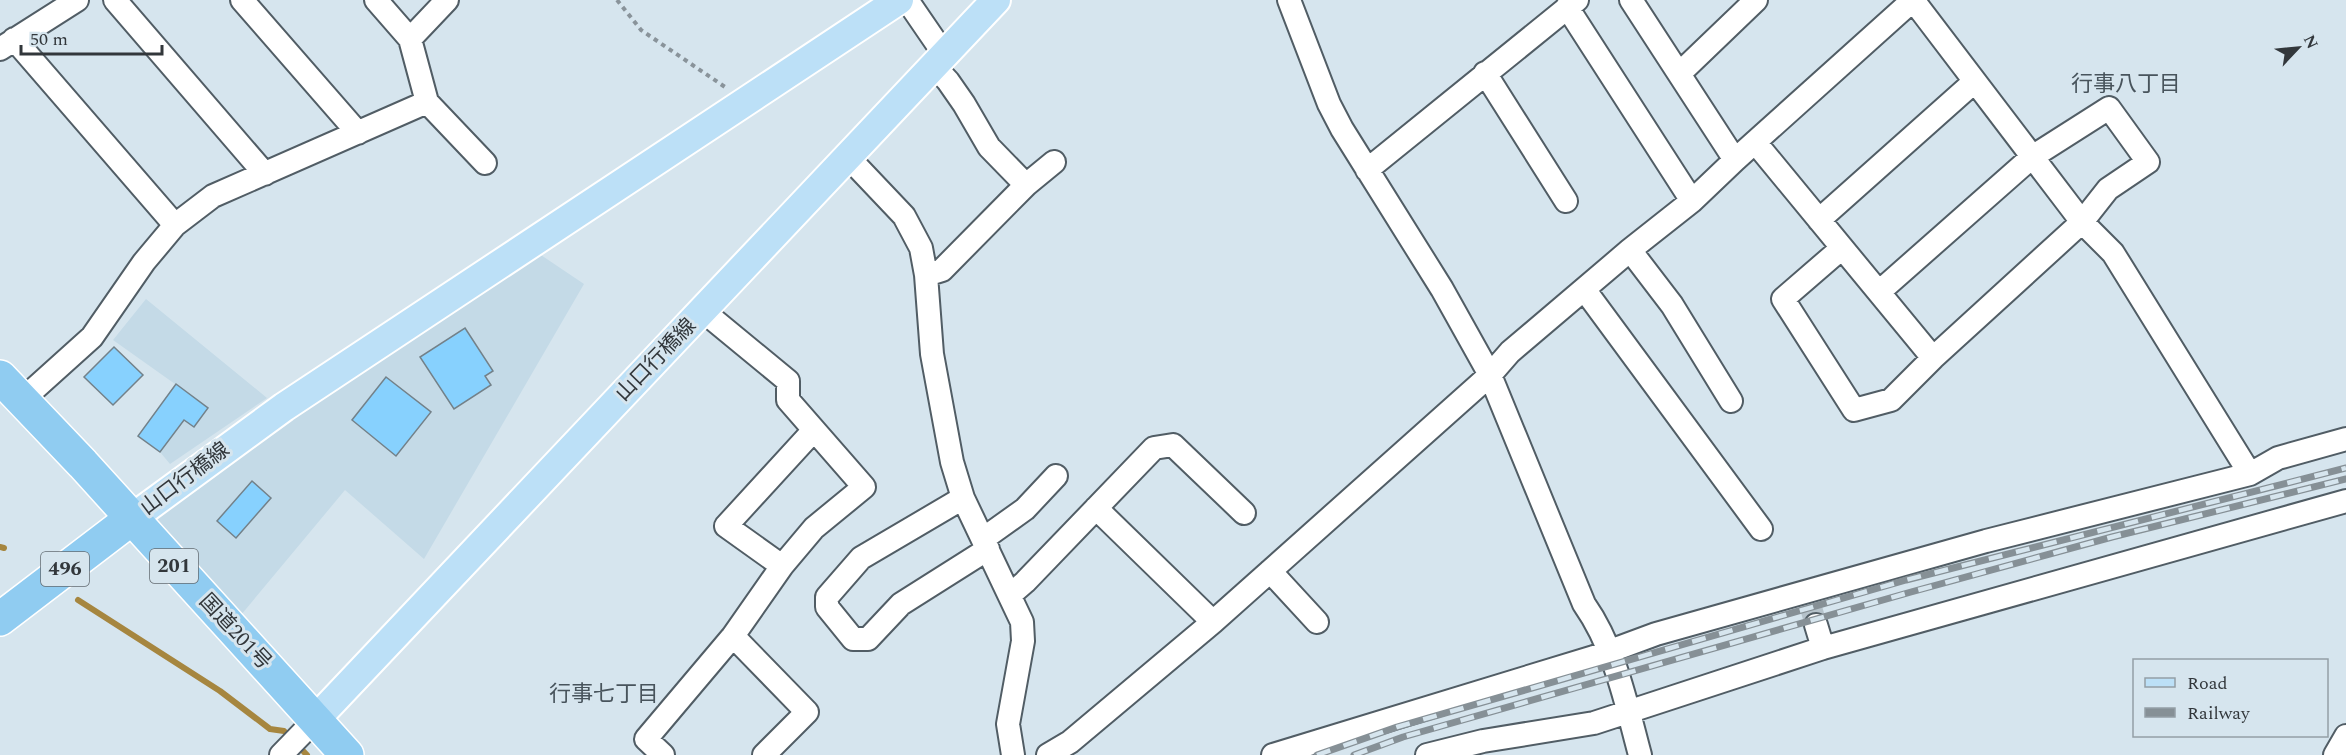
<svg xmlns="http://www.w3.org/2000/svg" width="2346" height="755" viewBox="0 0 2346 755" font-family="Spectral,'Noto Sans JP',serif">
<rect width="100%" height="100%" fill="#d6e5ee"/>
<path fill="#c4dae7" d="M 529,247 L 584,284 L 424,559 L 345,490 L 231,627 L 131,519 Z
M 146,299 L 267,398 L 170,464 L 160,452 L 138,436 L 175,384 L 113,340 Z"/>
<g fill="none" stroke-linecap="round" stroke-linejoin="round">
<path stroke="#a6863f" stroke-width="6" d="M 0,547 L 4,548
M 78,600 L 220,691 L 270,729 L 284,731 L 307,755"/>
</g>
<path fill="#87d1fe" stroke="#738189" stroke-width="1.5" d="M 465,328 L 493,371 L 485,376 L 491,385 L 454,409 L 420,357 Z
M 114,347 L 143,375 L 113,405 L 84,377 Z
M 386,377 L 431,412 L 396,456 L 352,420 Z
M 176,384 L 208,408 L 194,427 L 184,420 L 160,452 L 138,436 Z
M 252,481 L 271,498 L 236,538 L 217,521 Z"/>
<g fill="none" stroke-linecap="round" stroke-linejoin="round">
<path stroke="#b5c2ca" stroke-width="22" stroke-dasharray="22 11" stroke-linecap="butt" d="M 1810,604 L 1816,625"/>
<g stroke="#515d65" stroke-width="26">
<path id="minor" d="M 115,0 L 265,174
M 242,0 L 358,133
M 376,0 L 410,39 L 427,102
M 907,0 L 944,54
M 1289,0 L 1329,104 L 1342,129 L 1442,289 L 1490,375 L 1584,604 C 1615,648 1626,703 1640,755
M 1631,0 L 1735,160
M 1913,0 L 2082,222 L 2113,253 L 2250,474
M 1567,7 L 1692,201
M 14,39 L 175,225 L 144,262 L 92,337 L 22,400
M 410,39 L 447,0
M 0,49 L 77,0
M 934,66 L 948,81 L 964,104 L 989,147 L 1026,185
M 1485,73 L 1566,201
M 1680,73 L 1756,0
M 1755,142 L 1933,358 L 2082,222 L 2108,189 L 2148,162 L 2109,108 L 2032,157 L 1879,292
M 848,157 L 904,216 L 921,248 L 926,275 L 932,354 L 952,462 L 963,498 L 1022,622 L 1023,641 L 1008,724 L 1013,755
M 1367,170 L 1577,0
M 1819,220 L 1974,82
M 175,225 L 213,196 L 427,102 L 485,163
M 1842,248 L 1783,299 L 1854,410 L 1891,400 L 1933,358
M 1630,250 L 1672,305 L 1731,401
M 926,275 L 942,270 L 1026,185 L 1054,162
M 1584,289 L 1761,529
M 963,498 L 861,558 L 827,597 L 827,607 L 853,639 L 868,639 L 901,604 L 988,549
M 1096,508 L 1213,622
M 983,539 L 1025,509 L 1056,476
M 782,566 L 726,526 L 814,430
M 1270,571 L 1317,622
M 1010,595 L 1025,582 L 1154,448 L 1173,445 L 1244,513
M 1816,625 L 1823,648
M 733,636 L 807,712 L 764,755
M 281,755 L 316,719
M 663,755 L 646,739 L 733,636 L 782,566 L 814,528 L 864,487 L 788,400 L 788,381 L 703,311
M 1048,755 L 1070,742 L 1213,622 L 1490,375 L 1510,352 L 1630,250 L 1692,201 L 1735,160 L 1913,0
M 1273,755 L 1594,657 L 1656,634 L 1986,541 L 2250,474 L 2278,458 L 2346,439
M 1427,755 L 1483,741 L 1594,723 L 1823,648 L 2346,501
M 2335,755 L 2346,736"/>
</g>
<g stroke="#fff" stroke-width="32">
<path id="major" d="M 131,519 L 284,407 L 899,0
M 316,719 L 996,0"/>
</g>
<g stroke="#fff" stroke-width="36">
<path id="highway" d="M 0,377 L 83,464 L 347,755
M 0,619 L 131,519"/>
</g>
<path stroke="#89939a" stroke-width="4" stroke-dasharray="4.5 4.5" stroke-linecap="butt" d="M 617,0 L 641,30 L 725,87"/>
<use href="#minor" stroke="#fff" stroke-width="22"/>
<use href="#major" stroke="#bce0f7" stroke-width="28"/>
<use href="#highway" stroke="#90ccf1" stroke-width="33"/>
<g stroke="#869096" stroke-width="7">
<path id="rail" d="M 1317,755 L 1397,727 L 1906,580 L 2346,468
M 1354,755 L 1403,737 L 1911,592 L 2112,537 L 2346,479"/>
</g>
<use href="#rail" stroke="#d6e5ee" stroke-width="4.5" stroke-dasharray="14" stroke-linecap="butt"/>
</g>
<g text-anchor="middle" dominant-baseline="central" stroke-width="6" stroke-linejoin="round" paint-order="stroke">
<g fill="#d6e5ee" stroke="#636b71" stroke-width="1.5">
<rect x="150" y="549" width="48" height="34" rx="4.5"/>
<rect x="41" y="552" width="48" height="34" rx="4.5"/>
</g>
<g font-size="20" font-weight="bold" fill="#32373b">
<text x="174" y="566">201</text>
<text x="65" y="569">496</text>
</g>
<g font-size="21" fill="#32373b" stroke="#d6e5ee">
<text transform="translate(656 360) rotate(-46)">山口行橋線</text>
<text transform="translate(185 479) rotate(-37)">山口行橋線</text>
<text transform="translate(235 632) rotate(47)">国道201号</text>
</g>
<g font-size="22" fill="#48545c" stroke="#d6e5ee">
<text x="2126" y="84">行事八丁目</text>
<text x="604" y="694">行事七丁目</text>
</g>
</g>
<rect x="2133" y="659" width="195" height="78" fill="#d6e5ee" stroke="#949fa6" stroke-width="1.5"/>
<rect x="2145" y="678" width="30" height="9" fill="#bce0f7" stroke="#949fa6" stroke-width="1.5"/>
<text x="2187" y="689" font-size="18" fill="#32373b">Road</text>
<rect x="2145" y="708" width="30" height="9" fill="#869096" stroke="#949fa6" stroke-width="1.5"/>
<text x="2187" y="719" font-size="18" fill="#32373b">Railway</text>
<g transform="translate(2298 48) rotate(64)" stroke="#d6e5ee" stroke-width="4.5" paint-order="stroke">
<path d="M0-4.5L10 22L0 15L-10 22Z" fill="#32373b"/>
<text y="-9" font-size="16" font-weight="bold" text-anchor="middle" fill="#32373b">N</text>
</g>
<path d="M21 45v9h141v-9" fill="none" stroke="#32373b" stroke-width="3"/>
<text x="30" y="45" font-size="18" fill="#32373b" stroke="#d6e5ee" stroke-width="4.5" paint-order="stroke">50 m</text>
</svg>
